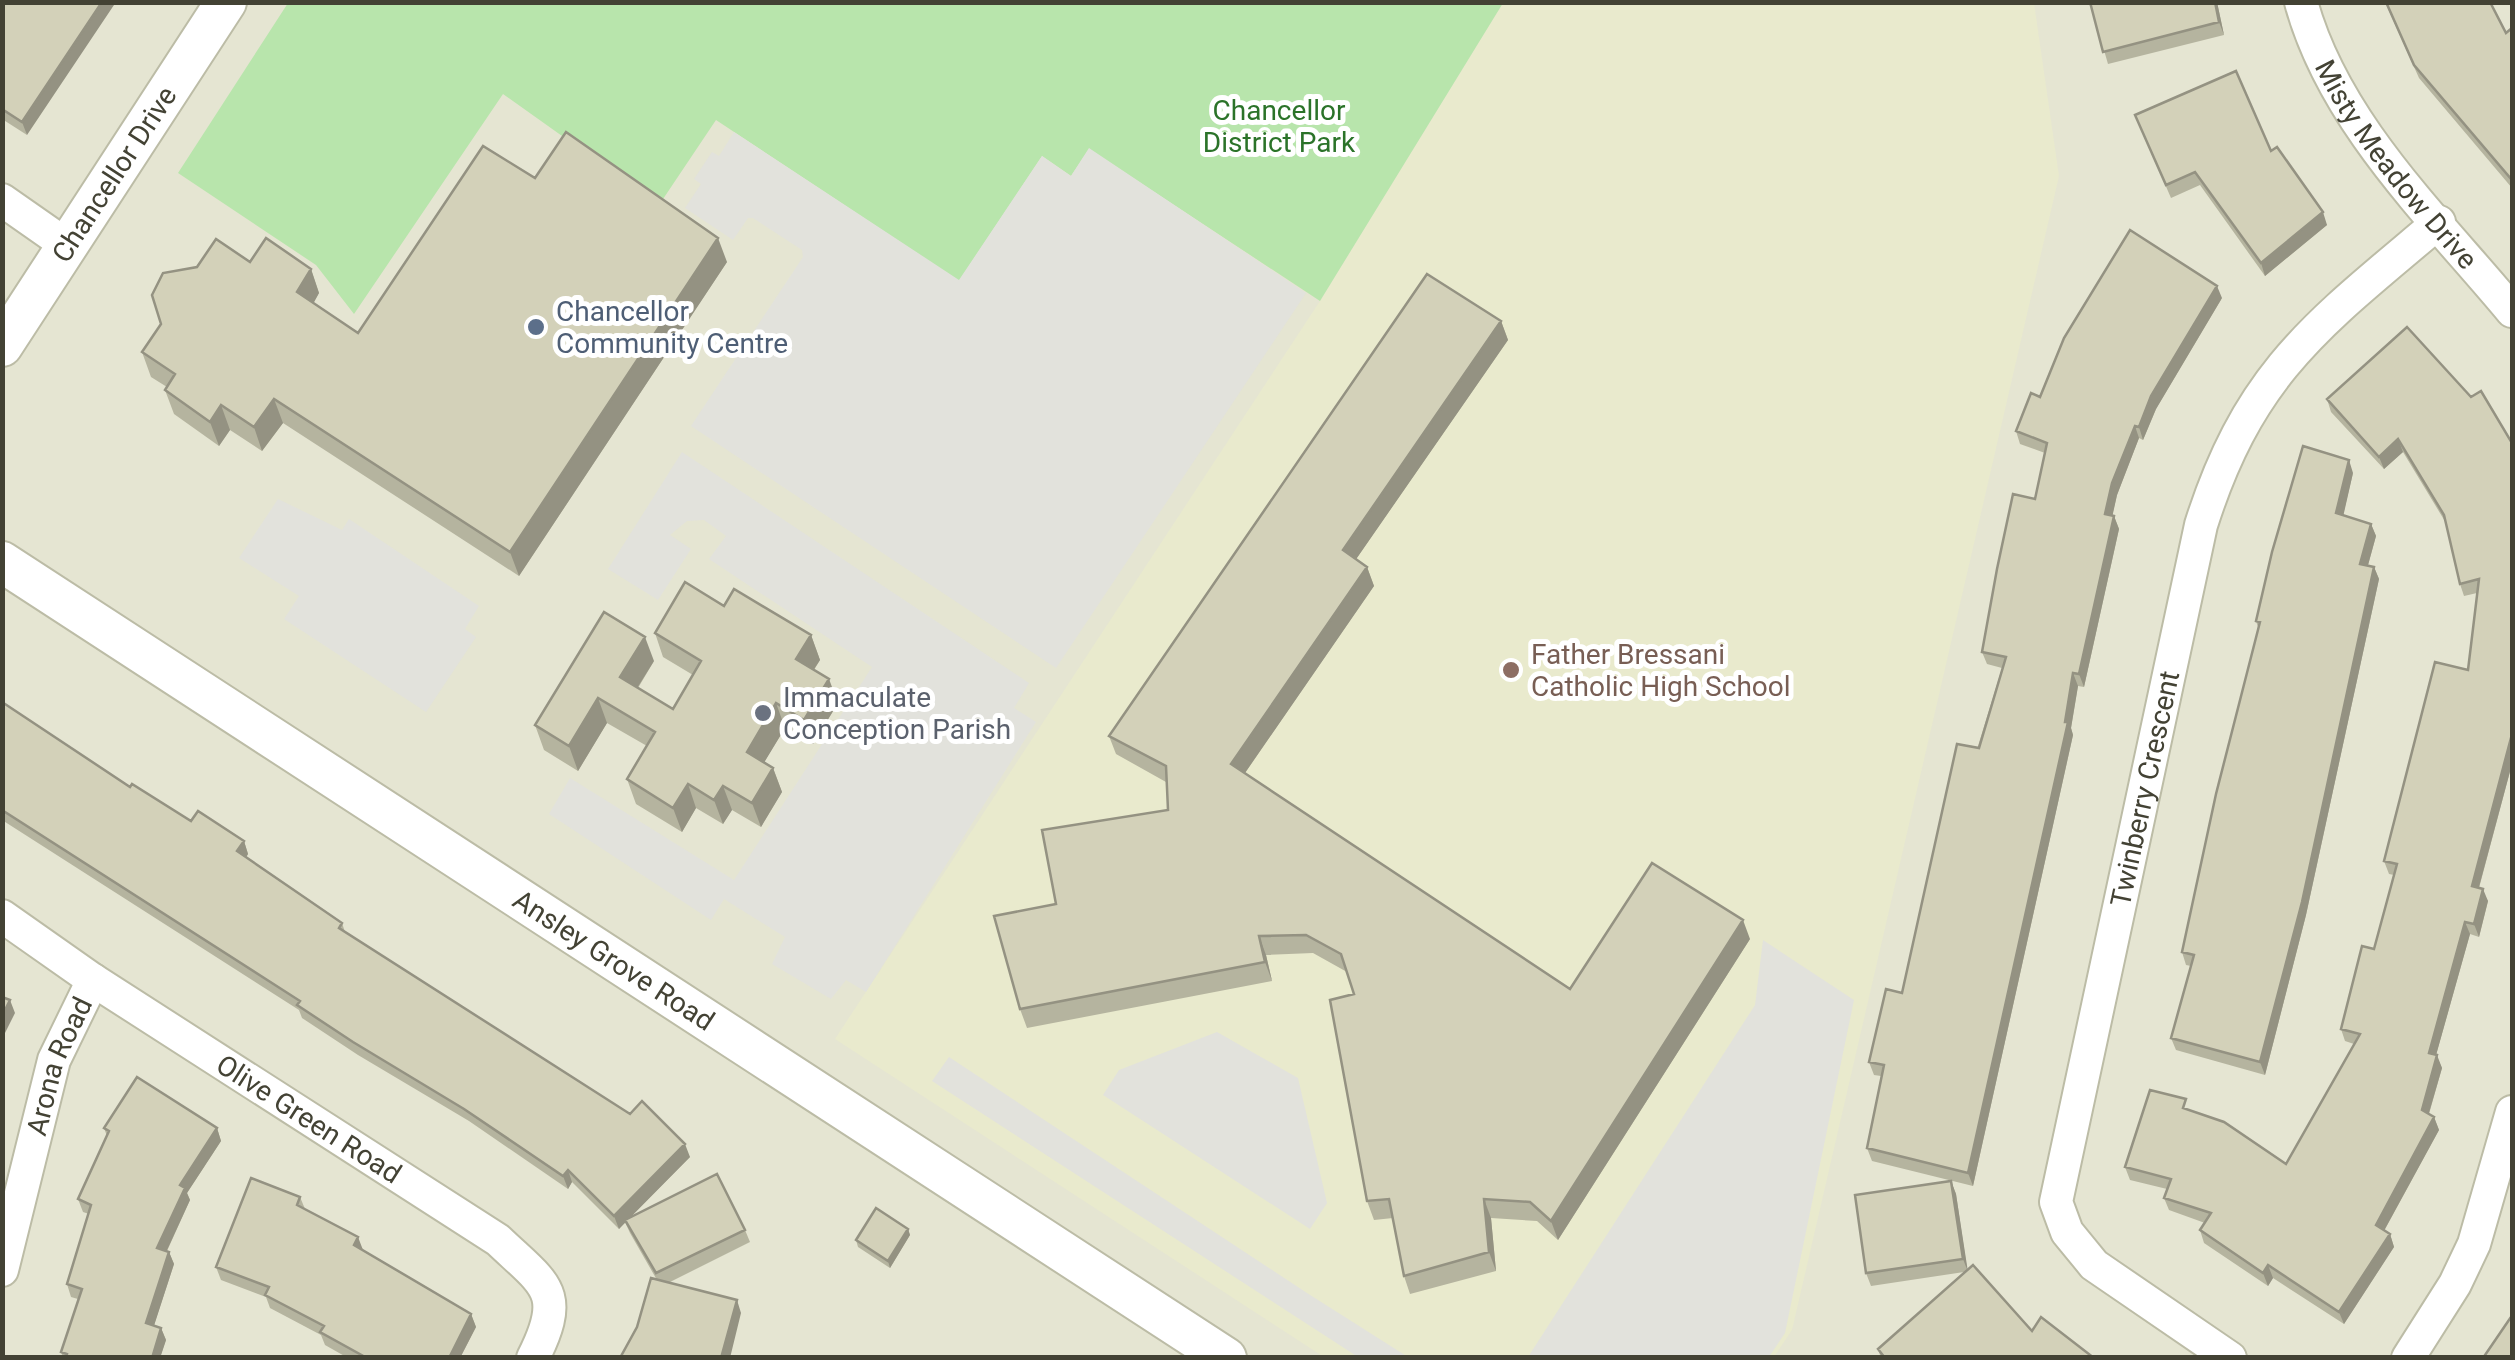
<svg xmlns="http://www.w3.org/2000/svg" width="2515" height="1360" viewBox="0 0 2515 1360" font-family="Roboto,sans-serif">
<rect width="100%" height="100%" fill="#f1f1e3"/>
<path fill="#e5e5d2" d="M 3,3 L 2512,3 L 2512,1357 L 3,1357 Z"/>
<path fill="#e9eacd" d="M 1503,3 L 2034,3 L 2059,176 L 1792,1330 L 1774,1357 L 1324,1357 L 835,1039 L 1320,301 Z"/>
<path fill="#b8e5ac" d="M 288,3 L 1503,3 L 1320,301 L 1089,149 L 1071,176 L 1042,156 L 959,281 L 716,120 L 659,205 L 503,94 L 354,314 L 316,265 L 178,173 Z"/>
<path fill="#e2e2dc" d="M 734,132 L 959,280 L 1042,156 L 1071,176 L 1089,148 L 1306,293 L 1056,668 L 691,426 L 803,257 L 802,250 L 753,218 L 748,218 L 733,240 L 685,208 L 701,184 L 694,179 L 712,152 L 719,156 Z
M 682,452 L 1029,683 L 1014,708 L 1036,722 L 866,992 L 846,980 L 831,999 L 772,964 L 785,937 L 724,899 L 711,920 L 549,814 L 570,778 L 734,880 L 872,667 L 709,559 L 726,536 L 704,520 L 687,521 L 670,535 L 691,549 L 658,600 L 608,569 Z
M 278,499 L 342,530 L 349,519 L 479,606 L 465,629 L 476,637 L 426,712 L 284,619 L 299,596 L 239,558 Z
M 1763,940 L 1854,1000 L 1785,1333 L 1769,1357 L 1528,1357 L 1755,1005 Z
M 1217,1032 L 1298,1078 L 1327,1203 L 1310,1229 L 1103,1095 L 1119,1070 Z
M 949,1057 L 1307,1293 L 1408,1357 L 1358,1357 L 932,1081 Z"/>
<g fill="none" stroke-linecap="round" stroke-linejoin="round">
<g stroke="#bcbca6" stroke-width="36">
<g id="minor">
<path id="s1" d="M 2301,2 C 2334,123 2434,217 2512,311"/>
<path d="M 2,200 L 65,244"/>
<path id="s2" d="M 2,916 L 93,980 L 498,1240 C 545,1285 567,1291 533,1358"/>
<path id="s3" d="M 2,1270 L 54,1060 L 93,980"/>
<path id="s4" d="M 2230,1358 L 2094,1265 L 2067,1232 L 2056,1202 L 2201,525 C 2250,370 2320,323 2439,222"/>
<path d="M 2408,1358 L 2455,1284 L 2474,1244 L 2512,1112"/>
</g>
</g>
<g stroke="#bcbca6" stroke-width="44">
<g id="tertiary">
<path id="s5" d="M 2,346 L 226,2"/>
<path id="s6" d="M 2,562 L 1226,1358"/>
</g>
</g>
<use href="#minor" stroke="#fff" stroke-width="32"/>
<use href="#tertiary" stroke="#fff" stroke-width="40"/>
</g>
<path fill="#b5b49f" d="M 2,2 L 27,135 L 2,119 Z
M 2090,2 L 2217,2 L 2224,35 L 2108,64 Z
M 2385,2 L 2490,2 L 2506,33 L 2512,28 L 2512,188 L 2419,78 Z
M 2135,115 L 2271,151 L 2327,225 L 2265,276 L 2200,185 L 2171,198 Z
M 535,178 L 727,262 L 519,576 L 283,423 L 262,451 L 230,430 L 219,446 L 174,414 L 165,390 L 167,387 L 151,377 L 142,352 L 250,262 L 311,269 L 319,293 L 313,303 L 358,333 Z
M 2222,298 L 2156,409 L 2143,440 L 2139,438 L 2117,495 L 2112,516 L 2114,516 L 2119,529 L 2084,687 L 2078,686 L 2071,728 L 2073,735 L 1973,1186 L 1872,1161 L 1867,1148 L 1881,1076 L 1874,1075 L 1869,1062 L 1902,993 L 2002,668 L 1987,664 L 1982,652 L 2035,499 L 2045,453 L 2020,444 L 2016,431 L 2040,397 Z
M 1501,321 L 1508,340 L 1356,559 L 1367,567 L 1374,586 L 1245,773 L 1570,989 L 1750,939 L 1558,1240 L 1537,1221 L 1491,1218 L 1496,1271 L 1410,1294 L 1404,1276 L 1393,1218 L 1374,1220 L 1367,1201 L 1354,994 L 1347,972 L 1313,953 L 1266,955 L 1272,981 L 1027,1028 L 1020,1009 L 1056,904 L 1168,810 L 1166,782 L 1116,754 L 1109,736 Z
M 2327,399 L 2512,443 L 2512,764 L 2479,888 L 2488,901 L 2479,937 L 2470,934 L 2436,1055 L 2442,1068 L 2429,1114 L 2434,1117 L 2439,1130 L 2384,1231 L 2390,1234 L 2394,1247 L 2344,1324 L 2273,1278 L 2268,1286 L 2204,1243 L 2200,1230 L 2205,1223 L 2169,1210 L 2164,1198 L 2167,1189 L 2130,1180 L 2125,1167 L 2190,1111 L 2286,1164 L 2354,1044 L 2345,1041 L 2341,1029 L 2374,949 L 2394,875 L 2389,874 L 2384,861 L 2468,670 L 2477,593 L 2464,596 L 2460,584 L 2446,523 L 2403,452 L 2384,469 L 2331,412 Z
M 2353,473 L 2343,515 L 2371,524 L 2376,536 L 2368,565 L 2374,567 L 2379,579 L 2306,915 L 2265,1075 L 2176,1050 L 2171,1038 L 2191,966 L 2186,965 L 2182,952 L 2258,627 L 2256,621 Z
M 724,606 L 811,635 L 820,660 L 814,670 L 838,703 L 813,744 L 785,728 L 764,762 L 773,768 L 782,792 L 761,827 L 732,810 L 723,824 L 696,808 L 682,832 L 636,804 L 627,779 L 647,746 L 607,723 L 578,771 L 544,750 L 535,725 L 654,661 L 638,688 L 673,709 L 693,675 L 663,657 L 655,633 Z
M 2,702 L 130,787 L 191,821 L 244,841 L 248,854 L 246,858 L 342,923 L 345,932 L 690,1157 L 629,1218 L 745,1230 L 750,1242 L 668,1283 L 741,1313 L 637,1327 L 657,1280 L 630,1233 L 625,1222 L 619,1229 L 572,1182 L 568,1189 L 469,1121 L 358,1055 L 302,1018 L 299,1010 L 2,820 Z
M 104,1128 L 217,1128 L 221,1141 L 187,1193 L 190,1200 L 167,1251 L 169,1252 L 174,1264 L 154,1325 L 161,1328 L 166,1340 L 160,1358 L 63,1358 L 61,1352 L 78,1299 L 71,1297 L 67,1284 L 89,1214 L 83,1212 L 78,1199 L 107,1136 Z
M 1951,1181 L 1956,1194 L 1967,1269 L 2032,1331 L 2094,1358 L 1881,1358 L 1878,1349 L 1964,1272 L 1871,1286 L 1866,1273 Z
M 300,1197 L 305,1209 L 363,1250 L 471,1314 L 476,1327 L 460,1358 L 348,1358 L 325,1345 L 321,1335 L 270,1308 L 266,1297 L 221,1280 L 216,1267 Z
M 908,1229 L 910,1235 L 890,1268 L 858,1247 L 856,1240 Z"/>
<path fill="#949282" d="M 102,2 L 116,2 L 27,135 L 22,122 Z
M 2215,2 L 2217,2 L 2224,35 L 2219,22 Z
M 2323,212 L 2327,225 L 2265,276 L 2261,263 Z
M 718,238 L 727,262 L 519,576 L 510,552 Z
M 311,269 L 319,293 L 306,317 L 297,292 Z
M 2217,286 L 2222,298 L 2156,409 L 2143,440 L 2139,427 L 2151,396 Z
M 1501,321 L 1508,340 L 1350,568 L 1343,550 Z
M 274,399 L 283,423 L 262,451 L 254,427 Z
M 221,405 L 230,430 L 219,446 L 210,422 Z
M 2135,426 L 2139,438 L 2117,495 L 2110,527 L 2105,514 L 2112,483 Z
M 2398,439 L 2403,452 L 2384,469 L 2379,457 Z
M 2349,460 L 2353,473 L 2341,526 L 2336,513 Z
M 2114,516 L 2119,529 L 2084,687 L 2079,674 Z
M 2371,524 L 2376,536 L 2365,576 L 2360,564 Z
M 1367,567 L 1374,586 L 1238,783 L 1231,764 Z
M 2374,567 L 2379,579 L 2306,915 L 2265,1075 L 2260,1062 Z
M 811,635 L 820,660 L 805,683 L 796,659 Z
M 645,637 L 654,661 L 629,701 L 620,677 Z
M 2073,673 L 2078,686 L 2071,728 L 2073,735 L 1973,1186 L 1968,1173 L 2065,722 Z
M 829,679 L 838,703 L 813,744 L 804,720 Z
M 598,698 L 607,723 L 578,771 L 569,746 Z
M 776,703 L 785,728 L 756,776 L 747,752 Z
M 2512,734 L 2512,764 L 2476,898 L 2472,886 Z
M 773,768 L 782,792 L 761,827 L 752,803 Z
M 688,784 L 696,808 L 682,832 L 673,808 Z
M 723,786 L 732,810 L 723,824 L 714,800 Z
M 244,841 L 248,854 L 241,864 L 237,851 Z
M 2483,889 L 2488,901 L 2479,937 L 2474,924 Z
M 1743,920 L 1750,939 L 1558,1240 L 1551,1221 Z
M 2465,922 L 2470,934 L 2433,1066 L 2429,1053 Z
M 1259,936 L 1266,955 L 1272,981 L 1265,962 Z
M 10,1000 L 15,1013 L 2,1039 L 2,1016 Z
M 2437,1055 L 2442,1068 L 2426,1123 L 2422,1110 Z
M 2434,1117 L 2439,1130 L 2380,1238 L 2376,1225 Z
M 217,1128 L 221,1141 L 187,1193 L 190,1200 L 162,1261 L 157,1248 L 180,1185 Z
M 685,1144 L 690,1157 L 619,1229 L 614,1216 Z
M 568,1170 L 572,1182 L 568,1189 L 563,1176 Z
M 1951,1181 L 1956,1194 L 1968,1272 L 1963,1259 Z
M 1484,1199 L 1491,1218 L 1496,1271 L 1489,1252 Z
M 908,1229 L 910,1235 L 890,1268 L 888,1261 Z
M 2390,1234 L 2394,1247 L 2344,1324 L 2339,1312 Z
M 358,1237 L 363,1250 L 354,1245 Z
M 169,1252 L 174,1264 L 151,1335 L 146,1323 Z
M 2268,1265 L 2273,1278 L 2268,1286 L 2263,1273 Z
M 737,1300 L 741,1313 L 730,1358 L 721,1358 Z
M 471,1314 L 476,1327 L 460,1358 L 449,1358 Z
M 161,1328 L 166,1340 L 160,1358 L 152,1358 Z"/>
<path fill="#d3d1b9" stroke="#949282" stroke-width="2.5" d="M 2,2 L 102,2 L 22,122 L 2,109 Z
M 2090,2 L 2215,2 L 2219,22 L 2103,52 Z
M 2386,2 L 2490,2 L 2506,33 L 2512,28 L 2512,180 L 2414,65 Z
M 2236,71 L 2271,151 L 2277,147 L 2323,212 L 2261,263 L 2195,172 L 2166,185 L 2135,115 Z
M 566,132 L 718,238 L 510,552 L 274,399 L 254,427 L 221,405 L 210,422 L 165,390 L 175,374 L 142,352 L 161,324 L 152,295 L 163,273 L 197,267 L 216,239 L 250,262 L 266,238 L 311,269 L 297,292 L 358,333 L 483,146 L 535,178 Z
M 2130,230 L 2217,286 L 2151,396 L 2139,427 L 2135,426 L 2112,483 L 2105,514 L 2114,516 L 2079,674 L 2073,673 L 2065,722 L 2068,722 L 1968,1173 L 1867,1148 L 1884,1065 L 1869,1062 L 1886,989 L 1902,993 L 1957,744 L 1979,748 L 2006,657 L 1982,652 L 1997,569 L 2013,494 L 2035,499 L 2047,443 L 2016,431 L 2031,393 L 2040,397 L 2064,338 Z
M 1427,274 L 1501,321 L 1343,550 L 1367,567 L 1231,764 L 1570,989 L 1652,863 L 1743,920 L 1551,1221 L 1530,1202 L 1484,1199 L 1489,1252 L 1404,1276 L 1389,1199 L 1367,1201 L 1330,1000 L 1354,994 L 1341,954 L 1306,935 L 1259,936 L 1265,962 L 1020,1009 L 994,916 L 1056,904 L 1042,830 L 1168,810 L 1166,766 L 1109,736 Z
M 2407,327 L 2471,397 L 2481,391 L 2512,443 L 2512,734 L 2472,886 L 2483,889 L 2474,924 L 2465,922 L 2429,1053 L 2437,1055 L 2422,1110 L 2434,1117 L 2376,1225 L 2390,1234 L 2339,1312 L 2268,1265 L 2263,1273 L 2200,1230 L 2211,1213 L 2164,1198 L 2171,1179 L 2125,1167 L 2150,1090 L 2186,1099 L 2183,1108 L 2224,1122 L 2286,1164 L 2360,1034 L 2341,1029 L 2362,946 L 2374,949 L 2397,864 L 2384,861 L 2435,662 L 2468,670 L 2479,579 L 2460,584 L 2444,515 L 2398,439 L 2379,457 L 2327,399 Z
M 2303,446 L 2349,460 L 2336,513 L 2371,524 L 2360,564 L 2374,567 L 2302,902 L 2260,1062 L 2171,1038 L 2194,955 L 2182,952 L 2216,794 L 2260,622 L 2256,621 L 2272,552 Z
M 685,582 L 724,606 L 734,589 L 811,635 L 796,659 L 829,679 L 804,720 L 776,703 L 747,752 L 773,768 L 752,803 L 723,786 L 714,800 L 688,784 L 673,808 L 627,779 L 655,732 L 598,698 L 569,746 L 535,725 L 604,612 L 645,637 L 620,677 L 673,709 L 701,661 L 655,633 Z
M 2,702 L 130,787 L 132,784 L 191,821 L 198,811 L 244,841 L 237,851 L 342,923 L 339,928 L 630,1114 L 642,1101 L 685,1144 L 614,1216 L 568,1170 L 563,1176 L 464,1109 L 353,1042 L 297,1005 L 300,1001 L 2,810 Z
M 2,997 L 10,1000 L 2,1016 Z
M 137,1077 L 217,1128 L 180,1185 L 185,1188 L 157,1248 L 169,1252 L 146,1323 L 161,1328 L 152,1358 L 66,1358 L 67,1354 L 61,1352 L 82,1289 L 67,1284 L 91,1205 L 78,1199 L 109,1131 L 104,1128 Z
M 717,1174 L 745,1230 L 656,1273 L 625,1220 Z
M 251,1178 L 300,1197 L 297,1205 L 358,1237 L 354,1245 L 471,1314 L 449,1358 L 367,1358 L 320,1332 L 324,1326 L 265,1295 L 269,1287 L 216,1267 Z
M 1951,1181 L 1963,1259 L 1866,1273 L 1855,1195 Z
M 876,1208 L 908,1229 L 888,1261 L 856,1240 Z
M 1973,1265 L 2032,1331 L 2041,1317 L 2094,1358 L 1885,1358 L 1878,1349 Z
M 651,1278 L 737,1300 L 721,1358 L 620,1358 L 637,1327 Z
M 2511,1317 L 2512,1318 L 2512,1358 L 2483,1358 Z"/>
<circle fill="#5c6f8a" stroke="#fff" stroke-width="4" cx="536" cy="327" r="10"/>
<circle fill="#8d6e63" stroke="#fff" stroke-width="4" cx="1511" cy="670" r="10"/>
<circle fill="#6b7280" stroke="#fff" stroke-width="4" cx="763" cy="713" r="10"/>
<g text-anchor="middle" dominant-baseline="central" stroke-width="10" stroke-linejoin="round" paint-order="stroke">
<g font-size="28" fill="#2b7329" stroke="#fff">
<text x="1279" y="110">Chancellor<tspan x="1279" dy="32">District Park</tspan></text>
</g>
<g font-size="28" fill="#434234" stroke="#fff">
<text stroke="none"><textPath href="#s1" startOffset="190">Misty Meadow Drive</textPath></text>
<text stroke="none"><textPath href="#s5" startOffset="205">Chancellor Drive</textPath></text>
<text stroke="none"><textPath href="#s4" startOffset="662">Twinberry Crescent</textPath></text>
<text stroke="none"><textPath href="#s6" startOffset="730">Ansley Grove Road</textPath></text>
<text stroke="none"><textPath href="#s3" startOffset="212">Arona Road</textPath></text>
<text stroke="none"><textPath href="#s2" startOffset="368">Olive Green Road</textPath></text>
</g>
<g font-size="28" fill="#4e5e75" stroke="#fff" text-anchor="start">
<text x="556" y="311">Chancellor<tspan x="556" dy="32">Community Centre</tspan></text>
</g>
<g font-size="28" fill="#785e54" stroke="#fff" text-anchor="start">
<text x="1531" y="654">Father Bressani<tspan x="1531" dy="32">Catholic High School</tspan></text>
</g>
<g font-size="28" fill="#5b616d" stroke="#fff" text-anchor="start">
<text x="783" y="697">Immaculate<tspan x="783" dy="32">Conception Parish</tspan></text>
</g>
</g>
<rect width="2515" height="1360" fill="none" stroke="#434234" stroke-width="10"/>
</svg>
